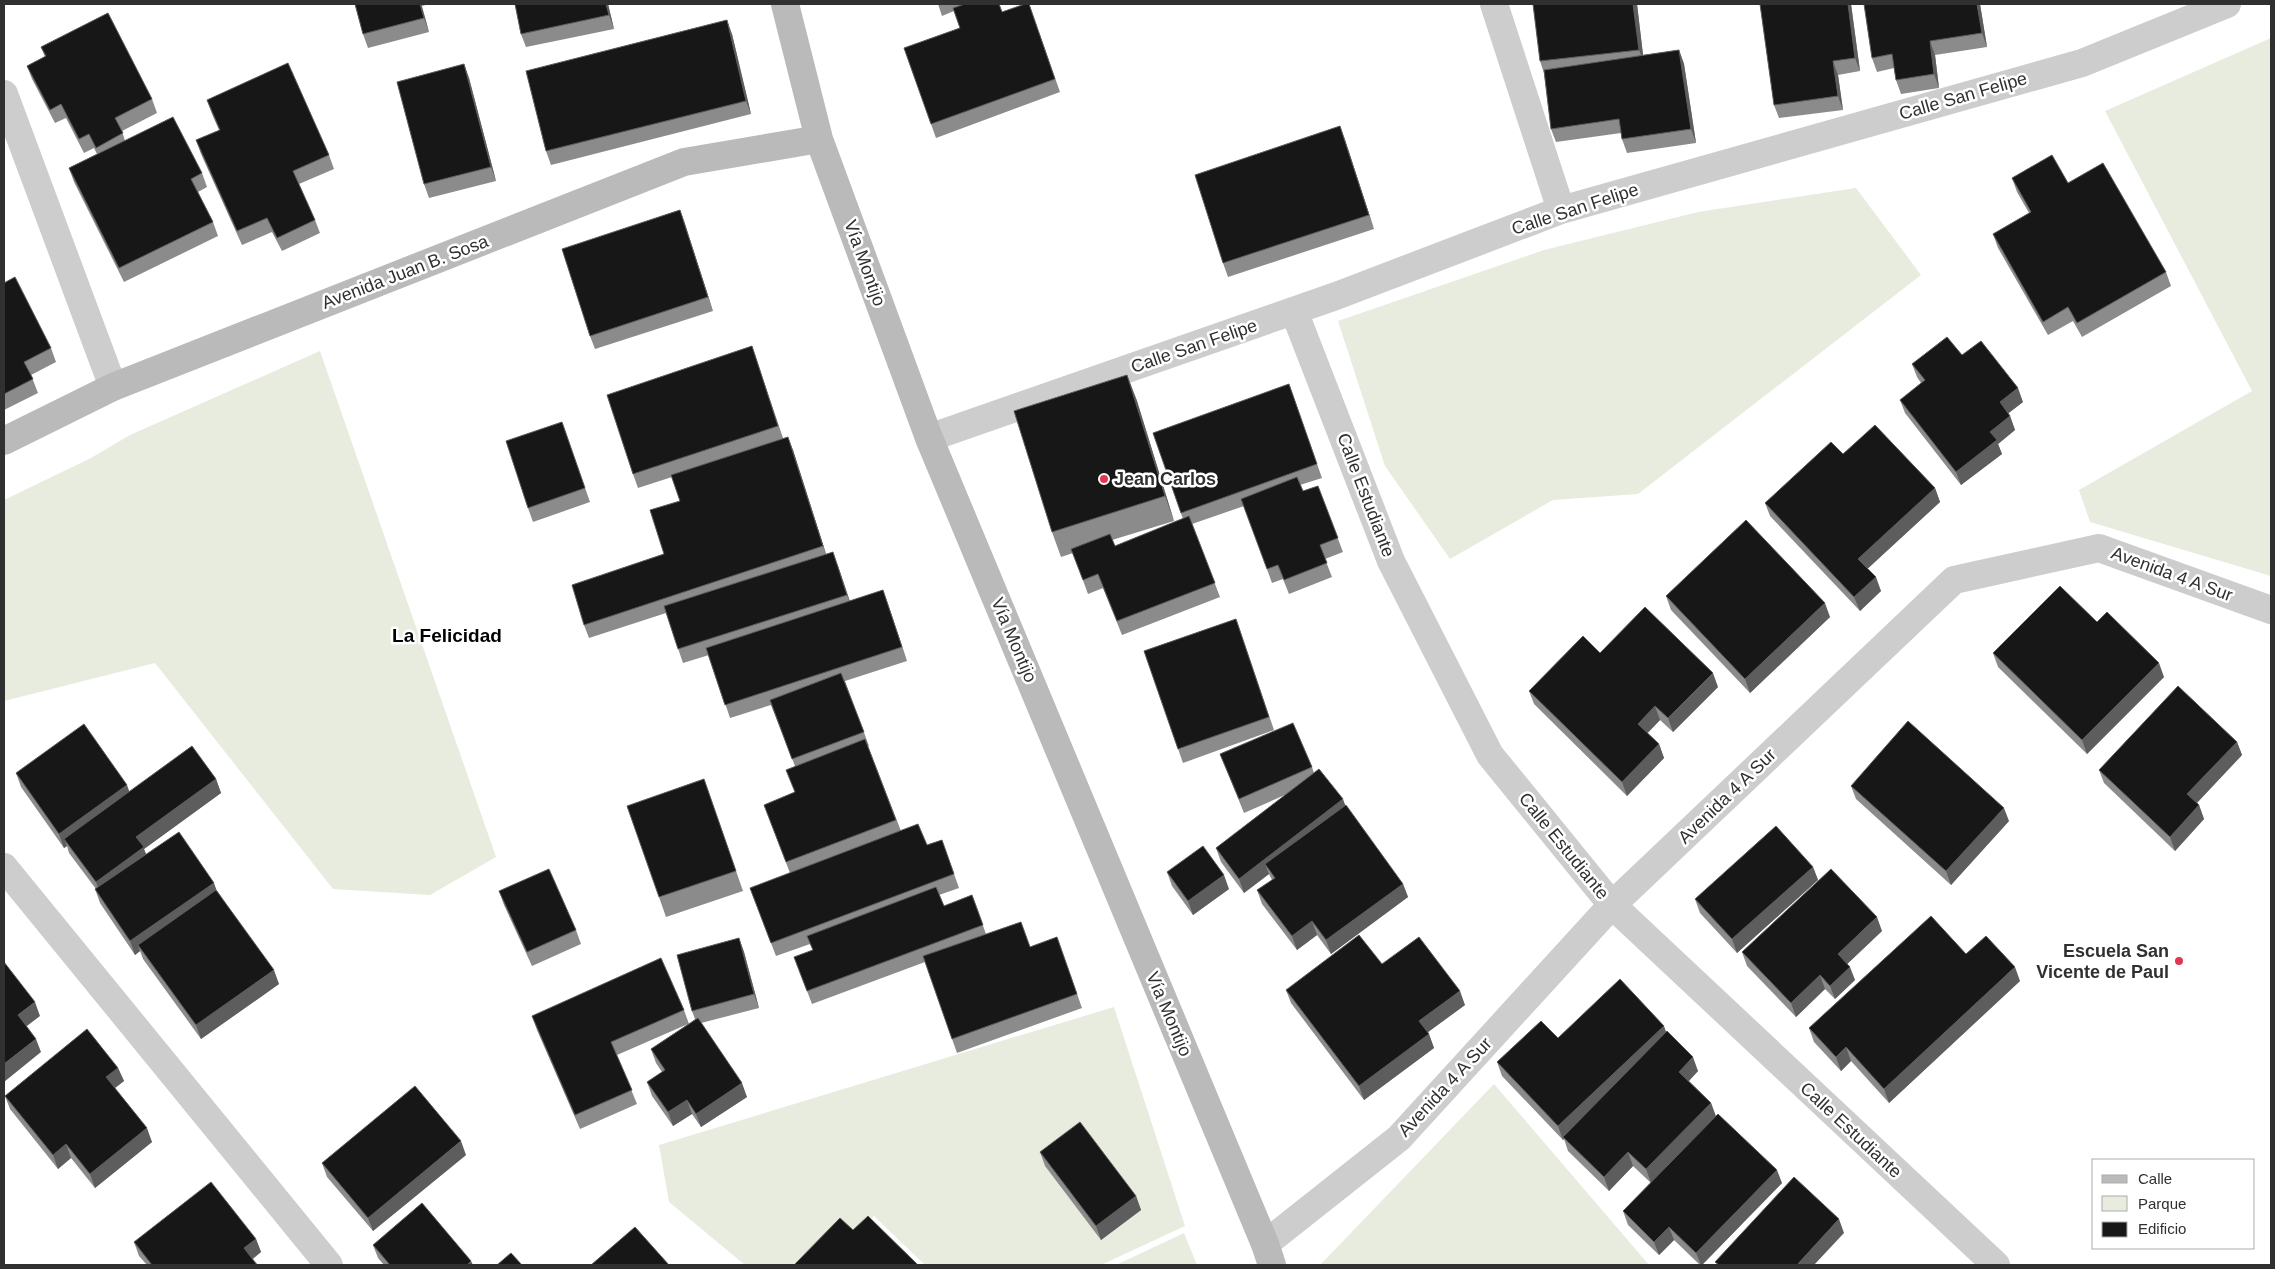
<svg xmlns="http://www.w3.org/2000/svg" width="2275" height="1269" viewBox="0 0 2275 1269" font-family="Helvetica,sans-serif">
<rect width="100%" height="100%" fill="#fff"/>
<path fill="#e7ecde" d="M 2271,38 L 2271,576 L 2090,522 L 2079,490 L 2252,391 L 2105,111 Z
M 1856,188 L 1921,275 L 1638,494 L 1553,500 L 1450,559 L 1385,466 L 1338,321 L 1544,250 L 1698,212 Z
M 320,351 L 496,857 L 430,895 L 333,889 L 155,663 L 4,701 L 4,500 L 91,458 L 130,435 Z
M 1114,1007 L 1185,1226 L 1101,1265 L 925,1265 L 874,1216 L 811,1265 L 745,1265 L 669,1202 L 659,1145 Z
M 1494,1084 L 1649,1265 L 1320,1265 Z
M 1184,1233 L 1197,1265 L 1116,1265 Z"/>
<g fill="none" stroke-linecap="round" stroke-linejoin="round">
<path stroke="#cdcdcd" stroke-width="28" d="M 1494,4 L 1561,210
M 4,94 L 113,387
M 1294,311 L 1391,561 L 1490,755 L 1612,905 L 1996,1265
M 929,438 L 1336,296 L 1561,210 L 2082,63 L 2227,4
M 4,867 L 329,1265
M 1265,1244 L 1399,1138 L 1612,905 L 1954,580 L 2099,548 L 2271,610"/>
<path stroke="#bababa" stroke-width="28" d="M 785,4 L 819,139 L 929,438 L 1265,1244 L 1272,1265
M 4,441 L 113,387 L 684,162 L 819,139"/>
</g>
<path fill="#8b8b8b" d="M 355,4 L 429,4 L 422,6 L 429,32 L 368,48 L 363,34 Z
M 515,4 L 608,4 L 614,29 L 526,47 L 521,34 Z
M 938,4 L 999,4 L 1002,12 L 1029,4 L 1060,92 L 936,138 L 904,48 L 960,28 L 954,11 L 942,16 Z
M 1533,4 L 1637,4 L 1643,55 L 1679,50 L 1684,64 L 1696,143 L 1627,153 L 1622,139 L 1621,133 L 1556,142 L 1551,129 L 1544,73 L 1540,61 Z
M 1760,4 L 1851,4 L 1860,71 L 1838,75 L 1843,110 L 1779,118 L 1774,105 Z
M 1980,4 L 1987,47 L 1935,55 L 1939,88 L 1901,94 L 1896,80 L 1894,68 L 1877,72 L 1872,58 Z
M 732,34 L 751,114 L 551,165 L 546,151 Z
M 41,47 L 152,99 L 157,113 L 122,131 L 125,141 L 202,173 L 207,187 L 198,192 L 213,222 L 218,236 L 124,282 L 74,182 L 69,168 L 97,154 L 94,148 L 84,153 L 66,118 L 55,123 L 32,79 L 27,66 L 45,57 Z
M 464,64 L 469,78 L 496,181 L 429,198 L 424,184 Z
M 207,100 L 329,155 L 334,169 L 299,184 L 315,220 L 320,233 L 282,251 L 272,232 L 242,245 L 201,154 L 196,140 L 219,130 L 212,114 Z
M 1345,140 L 1374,229 L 1228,277 L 1223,263 Z
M 2012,178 L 2068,183 L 2166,272 L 2171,286 L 2082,337 L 2073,321 L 2048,335 L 1998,248 L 1993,234 L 2029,213 L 2017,192 Z
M 680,210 L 713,311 L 595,349 L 590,336 Z
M 4,283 L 51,348 L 56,362 L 31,375 L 38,393 L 4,410 Z
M 752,346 L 783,438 L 793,450 L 826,554 L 838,566 L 850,601 L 883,590 L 907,661 L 845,681 L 869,746 L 868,746 L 901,831 L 927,845 L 942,840 L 959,888 L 939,895 L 944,906 L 972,895 L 986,934 L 1030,947 L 1057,937 L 1082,1008 L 957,1053 L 925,962 L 812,1004 L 794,957 L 813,950 L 810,944 L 776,956 L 750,888 L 790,873 L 769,818 L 795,792 L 795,766 L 771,705 L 730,718 L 709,655 L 683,663 L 666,613 L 589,638 L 584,625 L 664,554 L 680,501 L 672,477 L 638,488 L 633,474 Z
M 1962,355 L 2023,402 L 2008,413 L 2010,416 L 2015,430 L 1998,444 L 2002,454 L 1961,485 L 1905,413 L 1900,400 L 1921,383 L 1917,377 L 1912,364 Z
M 1127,375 L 1137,401 L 1174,521 L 1112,540 L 1115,546 L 1183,519 L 1153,433 L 1289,384 L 1322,478 L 1300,485 L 1303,491 L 1318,486 L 1343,552 L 1325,559 L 1332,577 L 1289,594 L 1283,579 L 1272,583 L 1244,506 L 1192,524 L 1220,597 L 1122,635 L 1103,588 L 1088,594 L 1073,553 L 1061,557 L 1052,532 Z
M 562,422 L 590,502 L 533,522 L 528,508 Z
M 1843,454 L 1935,488 L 1940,502 L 1867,569 L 1881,591 L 1860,611 L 1770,516 L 1765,503 Z
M 1666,596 L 1830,617 L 1750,693 L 1671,610 Z
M 1236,619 L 1274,730 L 1183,763 L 1144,651 Z
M 2097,622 L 2164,677 L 2087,754 L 1998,667 L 1993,653 Z
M 1600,653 L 1718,687 L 1673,732 L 1660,720 L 1647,733 L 1659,744 L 1664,758 L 1627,796 L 1534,704 L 1529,691 Z
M 2237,742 L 2242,755 L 2197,803 L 2199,805 L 2204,819 L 2175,851 L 2104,783 L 2099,770 Z
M 1220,754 L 1312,767 L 1314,773 L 1345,805 L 1403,884 L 1408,897 L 1331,954 L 1317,935 L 1297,950 L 1262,904 L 1257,890 L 1272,880 L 1269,874 L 1244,893 L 1221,862 L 1216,848 L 1287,794 L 1244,813 Z
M 16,773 L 129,791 L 216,779 L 221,793 L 144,849 L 146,855 L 218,892 L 279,984 L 201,1039 L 143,959 L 140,951 L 135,955 L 100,903 L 95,889 L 96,889 L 69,853 L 67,846 L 64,848 L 21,787 Z
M 704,779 L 743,891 L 666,917 L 659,897 Z
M 1851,786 L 2009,821 L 1951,885 L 1856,799 Z
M 1813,867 L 1818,880 L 1737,953 L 1700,913 L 1695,899 Z
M 1167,872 L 1229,889 L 1193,915 L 1172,886 Z
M 499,891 L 576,930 L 581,944 L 532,966 L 504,905 Z
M 1882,931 L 1847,964 L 1855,980 L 1835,999 L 1825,989 L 1796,1017 L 1747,966 L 1742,952 Z
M 739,938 L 744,952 L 759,1008 L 701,1023 L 747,1097 L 701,1127 L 692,1114 L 673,1126 L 652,1096 L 647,1082 L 662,1072 L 656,1063 L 651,1049 L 688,1024 L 617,1055 L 637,1104 L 580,1129 L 537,1030 L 532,1016 L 684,1010 L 689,1024 L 695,1019 L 692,1011 Z
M 1966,954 L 2020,981 L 1889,1103 L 1851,1061 L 1841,1071 L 1814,1042 L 1809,1028 Z
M 1382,964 L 1465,1005 L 1428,1032 L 1434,1048 L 1364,1100 L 1291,1003 L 1286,990 Z
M 1666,1032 L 1698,1071 L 1689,1081 L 1711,1103 L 1716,1116 L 1782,1183 L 1702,1265 L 1700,1265 L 1674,1240 L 1659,1255 L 1628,1225 L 1623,1211 L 1651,1183 L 1633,1166 L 1609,1191 L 1568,1151 L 1564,1139 L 1563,1140 L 1502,1076 L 1497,1062 L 1558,1038 Z
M 118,1068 L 124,1081 L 115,1088 L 152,1142 L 95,1188 L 71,1158 L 58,1169 L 10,1109 L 5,1096 Z
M 1040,1152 L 1136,1196 L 1141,1210 L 1101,1240 L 1045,1166 Z
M 466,1155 L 373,1231 L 327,1177 L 322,1163 Z
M 256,1239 L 261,1252 L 253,1259 L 258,1265 L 147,1265 L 139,1256 L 134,1242 Z
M 373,1245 L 473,1265 L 384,1265 L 378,1258 Z"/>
<path fill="#5d5d5d" d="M 420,4 L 421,4 L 429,32 L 424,18 Z
M 606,4 L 608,4 L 614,29 L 609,15 Z
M 1633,4 L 1637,4 L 1644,63 L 1639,50 Z
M 1848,4 L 1851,4 L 1860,71 L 1855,58 Z
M 1977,4 L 1980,4 L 1987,47 L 1982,33 Z
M 727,20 L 732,34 L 751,114 L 746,101 Z
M 1930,41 L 1935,55 L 1939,88 L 1934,74 Z
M 1679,50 L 1684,64 L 1696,143 L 1691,129 Z
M 1833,61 L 1838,75 L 1843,110 L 1838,96 Z
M 464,64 L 469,78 L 496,181 L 491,167 Z
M 1340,126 L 1345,140 L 1374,229 L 1369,215 Z
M 680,210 L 685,224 L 713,311 L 708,297 Z
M 1127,375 L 1137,401 L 1174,521 L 1165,496 Z
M 2018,388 L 2023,402 L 2005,416 L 2000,402 Z
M 2010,416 L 2015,430 L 1998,444 L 2002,454 L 1961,485 L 1956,472 L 1990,432 Z
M 788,437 L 793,450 L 828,560 L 823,546 Z
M 1935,488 L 1940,502 L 1863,573 L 1858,559 Z
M 833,552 L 838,566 L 852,609 L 847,595 Z
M 1876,577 L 1881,591 L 1860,611 L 1854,597 Z
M 883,590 L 888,604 L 907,661 L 902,647 Z
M 1825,603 L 1830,617 L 1750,693 L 1745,679 Z
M 2159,663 L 2164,677 L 2087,754 L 2082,740 Z
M 1713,673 L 1718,687 L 1673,732 L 1668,718 Z
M 1655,706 L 1660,720 L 1643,738 L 1638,724 Z
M 2237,742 L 2242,755 L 2192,808 L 2187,794 Z
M 1659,744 L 1664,758 L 1627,796 L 1622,782 Z
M 216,779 L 221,793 L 144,849 L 149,861 L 101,896 L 96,882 L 136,837 Z
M 127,785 L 132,799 L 64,839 L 67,846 L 64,848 L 59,834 Z
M 1343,799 L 1348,813 L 1265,864 L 1269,874 L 1244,893 L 1239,879 Z
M 2199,805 L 2204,819 L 2175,851 L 2170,837 Z
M 2004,808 L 2009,821 L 1951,885 L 1946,871 Z
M 1813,867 L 1818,880 L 1737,953 L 1732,939 Z
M 1224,875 L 1229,889 L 1193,915 L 1188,901 Z
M 214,883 L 219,897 L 138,945 L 140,951 L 135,955 L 130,941 Z
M 1403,884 L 1408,897 L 1331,954 L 1326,940 Z
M 1877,917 L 1882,931 L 1843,968 L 1838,954 Z
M 1312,921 L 1317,935 L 1297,950 L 1292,936 Z
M 739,938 L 744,952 L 759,1008 L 754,994 Z
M 1850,967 L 1855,980 L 1835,999 L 1830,986 Z
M 2015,967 L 2020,981 L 1889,1103 L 1884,1089 Z
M 274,970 L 279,984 L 201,1039 L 196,1025 Z
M 1820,975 L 1825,989 L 1796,1017 L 1791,1003 Z
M 1460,991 L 1465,1005 L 1424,1035 L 1419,1021 Z
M 35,1002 L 40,1016 L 23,1029 L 18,1015 Z
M 1664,1026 L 1669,1040 L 1563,1137 L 1564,1139 L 1563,1140 L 1558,1126 Z
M 1429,1034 L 1434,1048 L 1364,1100 L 1359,1086 Z
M 36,1039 L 41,1052 L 4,1082 L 4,1064 Z
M 1846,1047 L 1851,1061 L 1841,1071 L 1836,1057 Z
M 1693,1057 L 1698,1071 L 1684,1086 L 1679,1072 Z
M 118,1068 L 124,1081 L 111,1091 L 106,1077 Z
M 742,1083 L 747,1097 L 701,1127 L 696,1114 Z
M 687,1100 L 692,1114 L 673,1126 L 668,1112 Z
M 1711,1103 L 1716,1117 L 1651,1183 L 1646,1169 Z
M 147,1128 L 152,1142 L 95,1188 L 90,1174 Z
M 461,1141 L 466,1155 L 373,1231 L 368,1218 Z
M 66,1144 L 71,1158 L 58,1169 L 53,1155 Z
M 1628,1152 L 1633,1166 L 1609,1191 L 1604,1177 Z
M 1777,1170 L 1782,1183 L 1702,1265 L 1701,1265 L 1696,1253 Z
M 1136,1196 L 1141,1210 L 1101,1240 L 1096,1226 Z
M 1839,1219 L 1844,1233 L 1814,1265 L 1797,1265 Z
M 1669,1227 L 1674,1240 L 1659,1255 L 1654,1242 Z
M 256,1239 L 261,1252 L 249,1261 L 244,1248 Z
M 471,1261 L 473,1265 L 467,1265 Z"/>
<path fill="#171717" stroke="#5d5d5d" d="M 355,4 L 420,4 L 424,18 L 363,34 Z
M 515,4 L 606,4 L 609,15 L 521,34 Z
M 965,4 L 999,4 L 1002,12 L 1025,4 L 1029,4 L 1055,79 L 931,124 L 904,48 L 960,28 L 953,8 Z
M 1533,4 L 1633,4 L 1639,50 L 1540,61 Z
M 1760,4 L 1848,4 L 1855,58 L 1833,61 L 1838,96 L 1774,105 Z
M 1864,4 L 1977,4 L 1982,33 L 1930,41 L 1934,74 L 1896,80 L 1892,54 L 1872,58 Z
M 108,13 L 152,99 L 115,118 L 123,133 L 96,148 L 89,134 L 79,139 L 61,104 L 50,110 L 27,66 L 46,56 L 41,47 Z
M 727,20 L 746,101 L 546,151 L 526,71 Z
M 1679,50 L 1691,129 L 1622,139 L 1619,119 L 1551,129 L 1544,70 Z
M 288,63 L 329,155 L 293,171 L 315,220 L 277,238 L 267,218 L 237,231 L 196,140 L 220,130 L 207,100 Z
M 464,64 L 491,167 L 424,184 L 397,82 Z
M 173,117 L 202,173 L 191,179 L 213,222 L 119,268 L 69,168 Z
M 1340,126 L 1369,215 L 1223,263 L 1195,175 Z
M 2052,155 L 2068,183 L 2103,163 L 2166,272 L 2077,323 L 2068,307 L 2043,322 L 1993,234 L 2031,212 L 2012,178 Z
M 680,210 L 708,297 L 590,336 L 562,249 Z
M 15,277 L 51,348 L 24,362 L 33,379 L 4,394 L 4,283 Z
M 1947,337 L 1962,355 L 1981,341 L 2018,388 L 2000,402 L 2010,416 L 1990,432 L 1997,440 L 1956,472 L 1900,400 L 1925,380 L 1912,364 Z
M 752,346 L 778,426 L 633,474 L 607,395 Z
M 1127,375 L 1165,496 L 1052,532 L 1014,411 Z
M 1289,384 L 1317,464 L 1181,513 L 1153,433 Z
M 562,422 L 585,488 L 528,508 L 506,441 Z
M 1875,425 L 1935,488 L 1858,559 L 1876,577 L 1854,597 L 1765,503 L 1831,442 L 1843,454 Z
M 788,437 L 823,546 L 584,625 L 572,585 L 664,554 L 650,510 L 680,501 L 671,475 Z
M 1297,477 L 1303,491 L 1318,486 L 1338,538 L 1320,545 L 1327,563 L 1284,580 L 1278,565 L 1267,569 L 1241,499 Z
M 1189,516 L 1215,583 L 1117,621 L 1098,574 L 1083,580 L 1071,549 L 1110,534 L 1115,546 Z
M 1746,520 L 1825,603 L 1745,679 L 1666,596 Z
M 833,552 L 847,595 L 678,649 L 664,606 Z
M 2060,586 L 2097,622 L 2107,612 L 2159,663 L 2082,740 L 1993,653 Z
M 883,590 L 902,647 L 725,705 L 706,648 Z
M 1645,607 L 1713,673 L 1668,718 L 1655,706 L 1638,724 L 1659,744 L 1622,782 L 1529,691 L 1583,636 L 1600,653 Z
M 1236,619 L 1269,717 L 1178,749 L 1144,651 Z
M 841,673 L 864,732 L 792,759 L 770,700 Z
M 2178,686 L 2237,742 L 2187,794 L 2199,805 L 2170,837 L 2099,770 Z
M 1908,721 L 2004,808 L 1946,871 L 1851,786 Z
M 1293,723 L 1312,767 L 1239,799 L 1220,754 Z
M 84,724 L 127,785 L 59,834 L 16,773 Z
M 865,739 L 896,820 L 786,862 L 764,805 L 795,792 L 786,770 Z
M 192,746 L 216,779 L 136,837 L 144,847 L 96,882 L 64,839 Z
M 1319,769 L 1343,799 L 1239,879 L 1216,848 Z
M 704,779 L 736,871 L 659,897 L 627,806 Z
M 1346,805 L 1403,884 L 1326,940 L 1312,921 L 1292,936 L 1257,890 L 1275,878 L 1265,864 Z
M 918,824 L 927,845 L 942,840 L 954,874 L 771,943 L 750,888 Z
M 1776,826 L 1813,867 L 1732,939 L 1695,899 Z
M 179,832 L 214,883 L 130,941 L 95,889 Z
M 1203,846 L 1224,875 L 1188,901 L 1167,872 Z
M 549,869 L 576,930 L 527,952 L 499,891 Z
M 1831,869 L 1877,917 L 1838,954 L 1850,967 L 1830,986 L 1820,975 L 1791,1003 L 1742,952 Z
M 936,887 L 944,906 L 972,895 L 983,925 L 807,991 L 794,957 L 813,950 L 807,936 Z
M 216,890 L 274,970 L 196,1025 L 138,945 Z
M 1931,916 L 1966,954 L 1986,936 L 2015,967 L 1884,1089 L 1846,1047 L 1836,1057 L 1809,1028 Z
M 1021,922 L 1030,947 L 1057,937 L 1077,994 L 952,1039 L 923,956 Z
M 1359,935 L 1382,964 L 1419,937 L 1460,991 L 1419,1021 L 1429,1034 L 1359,1086 L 1286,990 Z
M 739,938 L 754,994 L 692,1011 L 677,955 Z
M 661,958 L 684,1010 L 611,1042 L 632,1090 L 575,1115 L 532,1016 Z
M 4,962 L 35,1002 L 18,1015 L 36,1039 L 4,1064 Z
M 1620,979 L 1664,1026 L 1558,1126 L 1497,1062 L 1541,1021 L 1558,1038 Z
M 698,1018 L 742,1083 L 696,1114 L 687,1100 L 668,1112 L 647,1082 L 665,1070 L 651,1049 Z
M 87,1029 L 118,1068 L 106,1077 L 147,1128 L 90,1174 L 66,1144 L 53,1155 L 5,1096 Z
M 1667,1031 L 1693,1057 L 1679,1072 L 1711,1103 L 1646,1169 L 1628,1152 L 1604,1177 L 1563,1137 Z
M 415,1086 L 461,1141 L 368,1218 L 322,1163 Z
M 1718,1114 L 1777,1170 L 1696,1253 L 1669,1227 L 1654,1242 L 1623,1211 Z
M 1080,1122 L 1136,1196 L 1096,1226 L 1040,1152 Z
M 1794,1177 L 1839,1219 L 1797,1265 L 1719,1265 L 1715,1262 Z
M 211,1182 L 256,1239 L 244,1248 L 257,1265 L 152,1265 L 134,1242 Z
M 422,1203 L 471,1261 L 467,1265 L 390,1265 L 373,1245 Z
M 868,1216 L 918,1265 L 794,1265 L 840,1218 L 853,1230 Z
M 635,1227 L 669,1265 L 591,1265 Z
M 511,1253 L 522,1265 L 497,1265 Z"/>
<g fill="#e23656" stroke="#fff" stroke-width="2">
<circle cx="1104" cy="479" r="5"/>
<circle cx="2179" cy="961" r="5"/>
</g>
<g text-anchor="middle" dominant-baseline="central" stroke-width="5" stroke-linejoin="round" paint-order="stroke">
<g font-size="18" fill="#303030" stroke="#fff">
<text transform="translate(1963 96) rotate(-16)">Calle San Felipe</text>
<text transform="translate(1575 209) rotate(-18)">Calle San Felipe</text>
<text transform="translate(865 263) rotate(70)">Vía Montijo</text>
<text transform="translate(405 272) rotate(-21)">Avenida Juan B. Sosa</text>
<text transform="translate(1194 346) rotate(-19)">Calle San Felipe</text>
<text transform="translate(1366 495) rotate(69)">Calle Estudiante</text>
<text transform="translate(2172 574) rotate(20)">Avenida 4 A Sur</text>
<text transform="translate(1014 640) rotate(67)">Vía Montijo</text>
<text transform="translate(1727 796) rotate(-44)">Avenida 4 A Sur</text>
<text transform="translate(1564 846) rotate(51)">Calle Estudiante</text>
<text transform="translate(1169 1014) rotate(67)">Vía Montijo</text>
<text transform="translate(1445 1087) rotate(-47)">Avenida 4 A Sur</text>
<text transform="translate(1851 1130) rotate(43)">Calle Estudiante</text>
</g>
<g font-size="18" font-weight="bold" fill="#303030" stroke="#fff" text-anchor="start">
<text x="1114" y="479">Jean Carlos</text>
<text x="2169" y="951" text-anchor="end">Escuela San<tspan x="2169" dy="21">Vicente de Paul</tspan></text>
</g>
<g font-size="19" font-weight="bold" fill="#000" stroke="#fff">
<text x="447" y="635">La Felicidad</text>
</g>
</g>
<rect width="2275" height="1269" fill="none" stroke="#303030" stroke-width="10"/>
<rect x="2092" y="1159" width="162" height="90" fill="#ffffff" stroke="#acacac"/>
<rect x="2102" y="1175" width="25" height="8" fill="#bababa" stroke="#acacac"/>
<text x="2138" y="1184" font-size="15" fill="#303030">Calle</text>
<rect x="2102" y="1196" width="25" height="15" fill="#e7ecde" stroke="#acacac"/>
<text x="2138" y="1209" font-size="15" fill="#303030">Parque</text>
<rect x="2102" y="1222" width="25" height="15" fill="#171717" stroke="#acacac"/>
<text x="2138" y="1234" font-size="15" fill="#303030">Edificio</text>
</svg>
